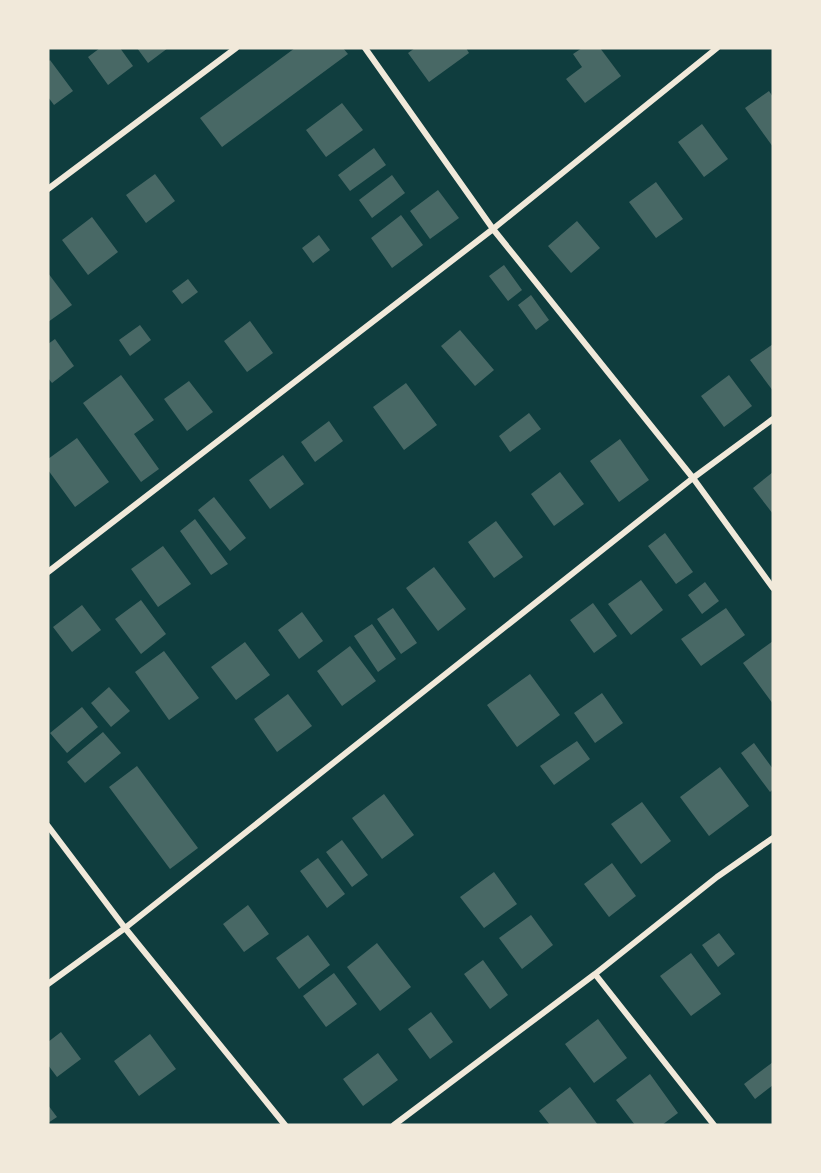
<svg xmlns="http://www.w3.org/2000/svg" width="821" height="1173" viewBox="0 0 821 1173" font-family="'Noto Sans',sans-serif">
<rect width="100%" height="100%" fill="#0f3d3e"/>
<path fill="#486865" d="M 100,48 L 120,48 L 133,66 L 108,85 L 88,57 Z
M 137,48 L 168,48 L 148,63 Z
M 295,48 L 343,48 L 348,54 L 222,147 L 200,118 Z
M 415,48 L 466,48 L 469,53 L 429,82 L 408,53 Z
M 582,48 L 600,48 L 621,76 L 585,103 L 566,79 L 582,67 L 573,54 Z
M 50,60 L 73,91 L 54,105 L 48,97 L 48,62 Z
M 769,91 L 773,97 L 773,147 L 745,108 Z
M 342,103 L 363,130 L 326,157 L 306,130 Z
M 702,124 L 728,159 L 704,177 L 678,142 Z
M 374,148 L 386,165 L 350,191 L 338,175 Z
M 155,174 L 175,201 L 146,223 L 126,195 Z
M 392,175 L 405,193 L 372,218 L 359,200 Z
M 656,182 L 683,219 L 656,238 L 629,202 Z
M 438,190 L 459,218 L 430,239 L 410,211 Z
M 401,215 L 423,245 L 392,268 L 371,238 Z
M 92,217 L 118,252 L 88,275 L 62,240 Z
M 577,221 L 600,248 L 571,273 L 548,246 Z
M 319,235 L 330,250 L 313,263 L 302,248 Z
M 504,265 L 522,290 L 508,301 L 489,276 Z
M 48,273 L 72,305 L 48,322 Z
M 188,279 L 198,292 L 182,304 L 172,291 Z
M 531,295 L 549,320 L 536,330 L 518,305 Z
M 250,321 L 273,353 L 247,372 L 224,341 Z
M 140,325 L 151,340 L 130,356 L 119,340 Z
M 460,330 L 494,370 L 475,386 L 441,346 Z
M 55,339 L 74,366 L 52,383 L 48,378 L 48,344 Z
M 773,344 L 773,391 L 750,360 Z
M 121,375 L 154,420 L 134,434 L 159,469 L 141,482 L 83,403 Z
M 729,375 L 752,406 L 724,427 L 701,396 Z
M 189,381 L 213,412 L 187,431 L 164,399 Z
M 406,383 L 437,425 L 404,450 L 373,407 Z
M 529,413 L 541,429 L 510,452 L 499,436 Z
M 329,421 L 343,441 L 315,462 L 301,442 Z
M 77,438 L 109,482 L 75,507 L 48,470 L 48,459 Z
M 620,439 L 649,480 L 619,502 L 590,461 Z
M 283,455 L 304,484 L 270,509 L 249,480 Z
M 560,472 L 584,504 L 554,526 L 531,494 Z
M 773,472 L 773,514 L 753,488 Z
M 214,497 L 246,538 L 230,551 L 198,510 Z
M 195,519 L 228,564 L 211,575 L 180,531 Z
M 496,521 L 523,557 L 494,578 L 468,542 Z
M 665,533 L 693,572 L 676,584 L 648,546 Z
M 163,546 L 191,584 L 158,607 L 131,569 Z
M 434,567 L 466,609 L 438,631 L 406,588 Z
M 641,580 L 663,610 L 631,635 L 608,604 Z
M 705,582 L 719,601 L 702,614 L 688,595 Z
M 141,600 L 166,634 L 141,654 L 115,619 Z
M 593,603 L 617,636 L 594,653 L 570,620 Z
M 82,605 L 101,630 L 72,652 L 53,627 Z
M 393,608 L 417,643 L 401,654 L 377,619 Z
M 726,608 L 745,635 L 701,666 L 681,639 Z
M 302,612 L 323,641 L 299,659 L 278,630 Z
M 372,624 L 396,659 L 378,672 L 354,636 Z
M 773,641 L 773,704 L 743,663 Z
M 245,642 L 270,675 L 236,700 L 211,667 Z
M 350,646 L 376,681 L 342,706 L 317,671 Z
M 164,651 L 199,698 L 169,720 L 135,672 Z
M 530,674 L 560,715 L 517,747 L 487,705 Z
M 109,687 L 130,711 L 111,727 L 91,703 Z
M 602,693 L 623,723 L 595,743 L 574,713 Z
M 288,694 L 312,726 L 277,752 L 254,719 Z
M 82,707 L 98,727 L 67,753 L 50,733 Z
M 103,732 L 121,753 L 85,783 L 67,762 Z
M 577,741 L 590,759 L 554,785 L 540,766 Z
M 754,743 L 773,769 L 773,789 L 770,792 L 741,753 Z
M 137,766 L 198,848 L 170,869 L 109,787 Z
M 720,767 L 749,806 L 709,836 L 680,797 Z
M 384,794 L 414,835 L 382,859 L 352,818 Z
M 642,802 L 671,841 L 641,864 L 611,824 Z
M 342,840 L 368,875 L 352,887 L 326,852 Z
M 318,858 L 345,894 L 327,908 L 300,871 Z
M 612,863 L 636,896 L 609,917 L 584,884 Z
M 494,872 L 517,904 L 484,928 L 460,897 Z
M 248,905 L 269,934 L 244,952 L 223,924 Z
M 531,915 L 553,945 L 522,969 L 499,938 Z
M 719,933 L 735,954 L 718,967 L 702,945 Z
M 308,935 L 330,965 L 299,989 L 276,958 Z
M 377,943 L 411,987 L 380,1011 L 347,967 Z
M 691,953 L 721,994 L 691,1016 L 660,976 Z
M 483,960 L 508,995 L 490,1009 L 464,974 Z
M 334,973 L 357,1004 L 326,1027 L 303,996 Z
M 431,1012 L 453,1042 L 430,1059 L 408,1029 Z
M 598,1019 L 627,1058 L 594,1083 L 565,1044 Z
M 61,1032 L 81,1059 L 57,1077 L 48,1065 L 48,1042 Z
M 150,1034 L 176,1069 L 139,1096 L 114,1061 Z
M 378,1053 L 398,1080 L 363,1106 L 343,1079 Z
M 773,1062 L 773,1085 L 755,1099 L 744,1084 Z
M 650,1074 L 678,1113 L 662,1125 L 635,1125 L 616,1100 Z
M 570,1087 L 598,1125 L 550,1125 L 539,1111 Z
M 48,1105 L 57,1117 L 48,1123 Z"/>
<g fill="none" stroke-linecap="round" stroke-linejoin="round">
<path stroke="#f1e9da" stroke-width="6" d="M 365,48 L 493,229 L 693,478 L 773,588
M 48,189 L 236,48
M 48,572 L 493,229 L 717,48
M 48,826 L 125,928 L 285,1125
M 595,974 L 714,1125
M 48,984 L 125,928 L 693,478 L 773,419
M 394,1125 L 595,974 L 717,877 L 773,838"/>
</g>
<rect width="821" height="1173" fill="none" stroke="#f1e9da" stroke-width="99"/>
</svg>
